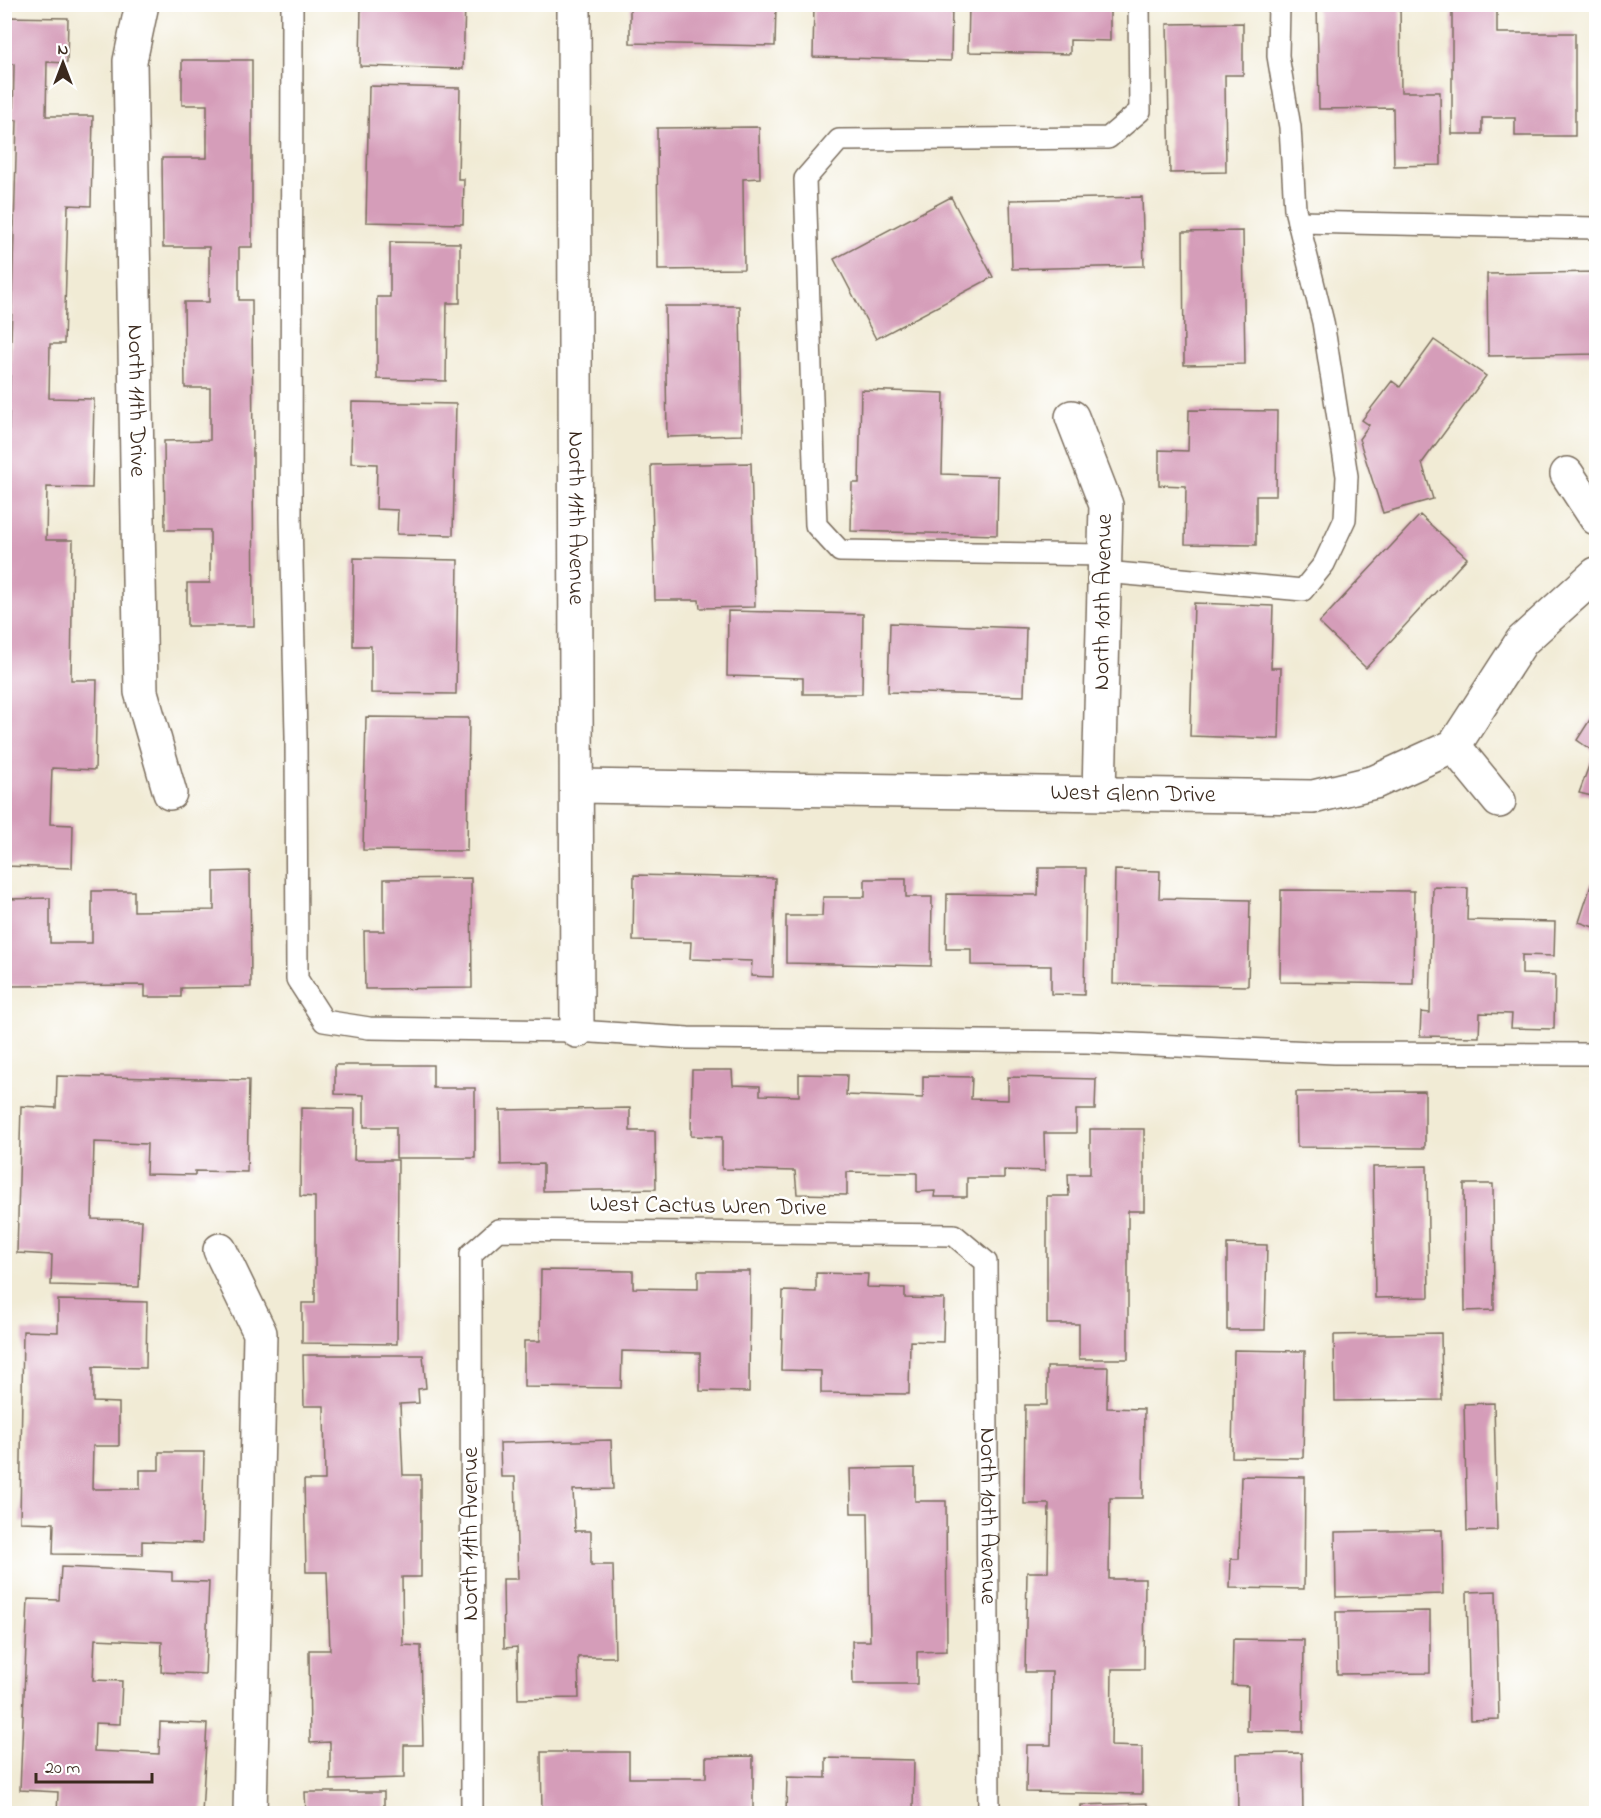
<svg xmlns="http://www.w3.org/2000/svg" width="1601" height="1818" viewBox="0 0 1601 1818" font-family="'Indie Flower',sans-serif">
<rect width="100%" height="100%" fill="#fff"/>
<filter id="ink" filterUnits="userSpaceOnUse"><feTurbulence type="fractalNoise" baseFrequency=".0167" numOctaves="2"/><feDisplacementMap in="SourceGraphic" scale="12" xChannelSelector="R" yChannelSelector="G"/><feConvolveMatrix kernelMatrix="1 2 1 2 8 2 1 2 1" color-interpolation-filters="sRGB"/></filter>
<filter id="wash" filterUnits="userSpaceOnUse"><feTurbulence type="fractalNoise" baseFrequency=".008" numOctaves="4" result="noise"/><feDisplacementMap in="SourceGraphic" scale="24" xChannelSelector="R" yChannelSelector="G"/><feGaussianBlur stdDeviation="1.35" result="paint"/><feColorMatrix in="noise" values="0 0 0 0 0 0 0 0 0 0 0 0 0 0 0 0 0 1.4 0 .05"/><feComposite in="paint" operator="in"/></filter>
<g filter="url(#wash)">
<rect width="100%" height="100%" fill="#f1ebd5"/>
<g id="blocks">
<path fill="#d59db9" d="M 361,4 L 465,4 L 463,69 L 360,66 Z
M 630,4 L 776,4 L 775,46 L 630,43 Z
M 814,4 L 952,4 L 951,61 L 813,57 Z
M 969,4 L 1110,4 L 1110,41 L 1070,40 L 1070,54 L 968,52 Z
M 1317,4 L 1400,4 L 1401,92 L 1440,92 L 1441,165 L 1394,166 L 1393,108 L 1319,109 Z
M 1452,4 L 1497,4 L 1497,33 L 1575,33 L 1575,136 L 1515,136 L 1515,118 L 1482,118 L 1482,134 L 1452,134 Z
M 4,17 L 68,18 L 67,63 L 47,62 L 46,116 L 93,116 L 91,206 L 68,205 L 64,344 L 50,344 L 49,398 L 94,399 L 92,488 L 47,487 L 46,540 L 73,540 L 71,680 L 97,680 L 95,770 L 52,768 L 50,824 L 73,825 L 72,868 L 4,866 L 4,597 L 17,120 L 13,120 L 14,64 L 4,64 Z
M 1243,23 L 1243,75 L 1225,75 L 1226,172 L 1170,173 L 1167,24 Z
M 182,60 L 252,60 L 252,247 L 239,247 L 239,300 L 252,300 L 254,626 L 187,626 L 187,583 L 210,583 L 210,530 L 165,530 L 164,441 L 210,440 L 210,388 L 185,388 L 184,302 L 209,302 L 209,247 L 163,247 L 162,158 L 207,158 L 207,105 L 182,105 Z
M 369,86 L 460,88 L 458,179 L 464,179 L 463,224 L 366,222 Z
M 759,127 L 760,178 L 743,179 L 744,269 L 658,270 L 657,128 Z
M 951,197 L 993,277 L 876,339 L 834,259 Z
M 1142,197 L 1144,266 L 1012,269 L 1010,200 Z
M 1243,231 L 1245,364 L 1184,365 L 1183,232 Z
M 390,242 L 460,243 L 460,303 L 447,303 L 446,381 L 377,379 L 377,297 L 390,297 Z
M 1596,272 L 1596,354 L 1488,356 L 1487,274 Z
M 665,306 L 740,306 L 742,435 L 667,437 Z
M 1434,340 L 1486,376 L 1422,463 L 1433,499 L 1383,513 L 1359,439 L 1369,425 L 1362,420 L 1392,381 L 1400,387 Z
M 861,390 L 944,393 L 942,474 L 998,476 L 997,535 L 851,531 L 852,483 L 859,483 Z
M 352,402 L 456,404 L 453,535 L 397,534 L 398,510 L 376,509 L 377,464 L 351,463 Z
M 1189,410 L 1277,411 L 1276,496 L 1256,496 L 1256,545 L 1185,544 L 1186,486 L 1159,485 L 1159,450 L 1188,451 Z
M 751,463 L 755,607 L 700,608 L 699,600 L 655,600 L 651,465 Z
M 1420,515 L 1467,558 L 1366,668 L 1319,623 Z
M 354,558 L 458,560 L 456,694 L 371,693 L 371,646 L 353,646 Z
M 1194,603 L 1273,606 L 1271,668 L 1281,668 L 1279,739 L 1190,736 Z
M 728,611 L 863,614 L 862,694 L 803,694 L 803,678 L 727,676 Z
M 890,623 L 1026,628 L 1024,696 L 888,692 Z
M 1596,710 L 1596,797 L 1579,793 L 1594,752 L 1577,740 Z
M 366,717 L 469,718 L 467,851 L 363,850 Z
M 1039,868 L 1086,868 L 1084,995 L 1051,994 L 1051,966 L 971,965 L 971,949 L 946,949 L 947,894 L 1038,895 Z
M 1115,870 L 1160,871 L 1159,898 L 1250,900 L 1248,986 L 1113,984 Z
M 250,871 L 251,987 L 181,988 L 181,997 L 145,997 L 145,985 L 9,986 L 8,899 L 50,898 L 50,943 L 92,943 L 92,891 L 134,891 L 134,911 L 214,910 L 214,872 Z
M 634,875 L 775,878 L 773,977 L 751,976 L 752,961 L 690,959 L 691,942 L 633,941 Z
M 471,878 L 472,988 L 365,989 L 364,931 L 384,931 L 384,879 Z
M 865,879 L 906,879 L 906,897 L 932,897 L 931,966 L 786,963 L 786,916 L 822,916 L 823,897 L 865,897 Z
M 1592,882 L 1596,884 L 1596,928 L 1579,922 Z
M 1433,887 L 1468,888 L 1467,920 L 1555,922 L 1554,956 L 1522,955 L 1522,974 L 1555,975 L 1554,1029 L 1511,1028 L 1512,1014 L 1480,1013 L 1479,1037 L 1420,1036 L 1421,1012 L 1430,1013 Z
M 1281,890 L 1414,891 L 1413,984 L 1280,982 Z
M 335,1065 L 433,1065 L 433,1088 L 475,1088 L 475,1158 L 396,1158 L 396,1127 L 364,1127 L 364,1095 L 335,1094 Z
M 692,1070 L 732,1070 L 733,1085 L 760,1086 L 760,1095 L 799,1096 L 799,1074 L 847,1075 L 846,1095 L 923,1098 L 923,1076 L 972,1077 L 971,1099 L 1008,1100 L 1008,1077 L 1096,1079 L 1095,1110 L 1076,1110 L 1076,1133 L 1044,1133 L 1045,1171 L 1004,1170 L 1004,1178 L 967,1178 L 967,1197 L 934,1197 L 935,1191 L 917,1192 L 917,1173 L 847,1172 L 847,1195 L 797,1194 L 795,1171 L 722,1169 L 722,1137 L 691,1136 Z
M 57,1076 L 249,1080 L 247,1172 L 195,1171 L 195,1175 L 146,1174 L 147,1144 L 94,1142 L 92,1219 L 142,1220 L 139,1287 L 51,1285 L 52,1255 L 17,1253 L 21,1106 L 56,1108 Z
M 1425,1091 L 1425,1148 L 1297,1147 L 1296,1092 Z
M 301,1108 L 355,1109 L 354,1160 L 398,1160 L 397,1344 L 302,1343 L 302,1303 L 315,1303 L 315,1197 L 300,1196 Z
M 630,1108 L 630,1131 L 655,1131 L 656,1189 L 543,1191 L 543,1164 L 501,1165 L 500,1110 Z
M 1090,1129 L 1144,1129 L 1144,1211 L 1128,1211 L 1128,1359 L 1079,1359 L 1079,1324 L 1047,1324 L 1047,1196 L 1069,1196 L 1068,1174 L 1090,1174 Z
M 1427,1166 L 1429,1297 L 1375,1298 L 1373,1167 Z
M 1464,1184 L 1493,1184 L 1494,1310 L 1465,1311 Z
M 1227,1244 L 1267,1245 L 1265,1330 L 1227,1330 Z
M 541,1270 L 633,1271 L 633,1288 L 698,1289 L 698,1271 L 750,1271 L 749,1392 L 700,1391 L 700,1353 L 622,1351 L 621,1388 L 524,1387 L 524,1341 L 540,1341 Z
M 816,1273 L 868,1274 L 867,1287 L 905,1288 L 905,1298 L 944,1299 L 943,1342 L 910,1341 L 909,1394 L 821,1393 L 821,1371 L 781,1370 L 783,1291 L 816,1292 Z
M 58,1300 L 147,1302 L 146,1368 L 93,1367 L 93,1402 L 119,1403 L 119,1446 L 93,1446 L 92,1489 L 140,1489 L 140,1470 L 159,1470 L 159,1452 L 204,1452 L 202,1543 L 142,1541 L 142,1555 L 53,1554 L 54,1523 L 20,1522 L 23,1331 L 58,1332 Z
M 1441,1333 L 1442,1400 L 1335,1401 L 1334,1335 Z
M 1234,1350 L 1305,1351 L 1303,1458 L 1232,1457 Z
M 303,1355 L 423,1355 L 426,1388 L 418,1389 L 419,1403 L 400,1404 L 403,1475 L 421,1475 L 421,1577 L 402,1577 L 403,1645 L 421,1646 L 423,1745 L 404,1745 L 404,1778 L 330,1780 L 330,1742 L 310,1743 L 309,1650 L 330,1650 L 327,1572 L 306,1572 L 304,1480 L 325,1480 L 324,1406 L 304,1406 Z
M 1047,1367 L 1108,1367 L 1107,1408 L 1144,1409 L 1143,1498 L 1110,1498 L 1109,1579 L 1145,1579 L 1144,1669 L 1112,1669 L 1111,1746 L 1142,1747 L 1142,1794 L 1026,1792 L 1027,1745 L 1051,1745 L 1052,1672 L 1025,1672 L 1027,1572 L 1048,1572 L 1049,1504 L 1024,1504 L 1025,1405 L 1047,1405 Z
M 1494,1403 L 1497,1530 L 1467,1531 L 1464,1404 Z
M 611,1440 L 613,1489 L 573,1490 L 575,1531 L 591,1531 L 591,1565 L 613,1565 L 615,1657 L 578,1657 L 579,1698 L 518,1699 L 517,1647 L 504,1648 L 503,1579 L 518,1579 L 515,1477 L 501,1477 L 500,1443 Z
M 915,1468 L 915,1501 L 946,1501 L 947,1651 L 917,1652 L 917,1684 L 853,1684 L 852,1641 L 870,1641 L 868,1513 L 851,1513 L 850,1469 Z
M 1241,1476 L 1305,1477 L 1304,1589 L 1230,1588 L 1231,1559 L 1239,1559 Z
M 1442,1530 L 1443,1594 L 1336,1597 L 1335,1532 Z
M 61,1567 L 172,1572 L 172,1581 L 209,1582 L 205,1674 L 161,1672 L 162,1642 L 95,1639 L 93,1680 L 122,1681 L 120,1724 L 95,1723 L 94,1751 L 159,1754 L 160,1722 L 207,1724 L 202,1814 L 57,1814 L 58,1792 L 20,1790 L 28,1599 L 59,1600 Z
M 1496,1591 L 1499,1719 L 1470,1720 L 1467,1592 Z
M 1430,1611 L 1430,1673 L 1337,1674 L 1336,1612 Z
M 1233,1639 L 1304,1640 L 1303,1732 L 1247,1731 L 1248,1686 L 1232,1685 Z
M 541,1752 L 629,1752 L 629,1778 L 706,1778 L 706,1757 L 753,1756 L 753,1814 L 542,1814 Z
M 1302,1753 L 1303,1814 L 1238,1814 L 1237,1754 Z
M 826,1758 L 914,1760 L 913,1810 L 948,1810 L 948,1814 L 786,1814 L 787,1777 L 826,1778 Z
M 305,1792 L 384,1792 L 384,1814 L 306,1814 Z
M 1147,1803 L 1147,1814 L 1081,1814 L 1081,1805 Z"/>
</g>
</g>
<g filter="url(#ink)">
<use href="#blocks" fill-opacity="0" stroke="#7b6e5e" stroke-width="1.5"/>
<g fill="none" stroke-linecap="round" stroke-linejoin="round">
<g stroke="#7b6e5e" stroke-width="24">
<g id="service">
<path d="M 292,4 L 291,518 L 296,736 L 297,979 L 324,1021 L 369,1028 L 577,1031 L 688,1038 L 1087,1042 L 1335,1053 L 1596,1054"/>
<path d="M 1298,222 L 1596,228"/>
<path d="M 1105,555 L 840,551 L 816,525 L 805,179 L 839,140 L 1108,138 L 1140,111 L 1139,4"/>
<path d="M 1105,572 L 1303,590 L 1324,564 L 1345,519 L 1347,476 L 1323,322 L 1295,209 L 1290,127 L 1278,56 L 1279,4"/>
<path id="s1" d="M 472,1814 L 471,1254 L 498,1230 L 954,1235 L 986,1262 L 989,1814"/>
</g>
</g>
<g stroke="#7b6e5e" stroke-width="36">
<g id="minor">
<path id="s2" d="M 142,4 L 130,61 L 141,692 L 170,793"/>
<path id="s3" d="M 574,4 L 577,1031"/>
<path d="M 1072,417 L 1106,505 L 1099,793"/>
<path d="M 1567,474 L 1596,518"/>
<path d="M 1454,746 L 1499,801"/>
<path id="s4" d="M 578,786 L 1313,797 L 1375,782 L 1454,746 L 1522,641 L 1596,574"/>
<path d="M 220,1250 L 260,1333 L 250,1814"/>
</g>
</g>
<use href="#service" stroke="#fff" stroke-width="21"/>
<use href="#minor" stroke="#fff" stroke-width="33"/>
</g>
</g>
<g text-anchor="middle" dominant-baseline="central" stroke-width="5" stroke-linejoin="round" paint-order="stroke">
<g font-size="24" fill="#3b2a1e" stroke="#fff">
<text stroke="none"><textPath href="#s2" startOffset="398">North 11th Drive</textPath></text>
<text stroke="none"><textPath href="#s3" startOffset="514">North 11th Avenue</textPath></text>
<text transform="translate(1104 602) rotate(-89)">North 10th Avenue</text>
<text stroke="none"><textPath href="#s4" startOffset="555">West Glenn Drive</textPath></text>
<text transform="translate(708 1207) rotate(1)">West Cactus Wren Drive</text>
<text stroke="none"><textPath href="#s1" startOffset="1348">North 10th Avenue</textPath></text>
<text transform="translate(471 1534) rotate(-90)">North 11th Avenue</text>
</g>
</g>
<rect width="1601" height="1818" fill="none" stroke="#fff" stroke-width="24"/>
<g transform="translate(63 63)" stroke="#ffffff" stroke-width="4.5" paint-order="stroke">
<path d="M0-4.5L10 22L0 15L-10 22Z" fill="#3b2a1e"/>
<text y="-9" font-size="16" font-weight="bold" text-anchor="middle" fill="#3b2a1e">N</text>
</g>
<path d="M36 1773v9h116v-9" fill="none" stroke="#3b2a1e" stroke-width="3"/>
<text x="45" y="1773" font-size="18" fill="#3b2a1e" stroke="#ffffff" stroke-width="4.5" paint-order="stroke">20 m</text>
</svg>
